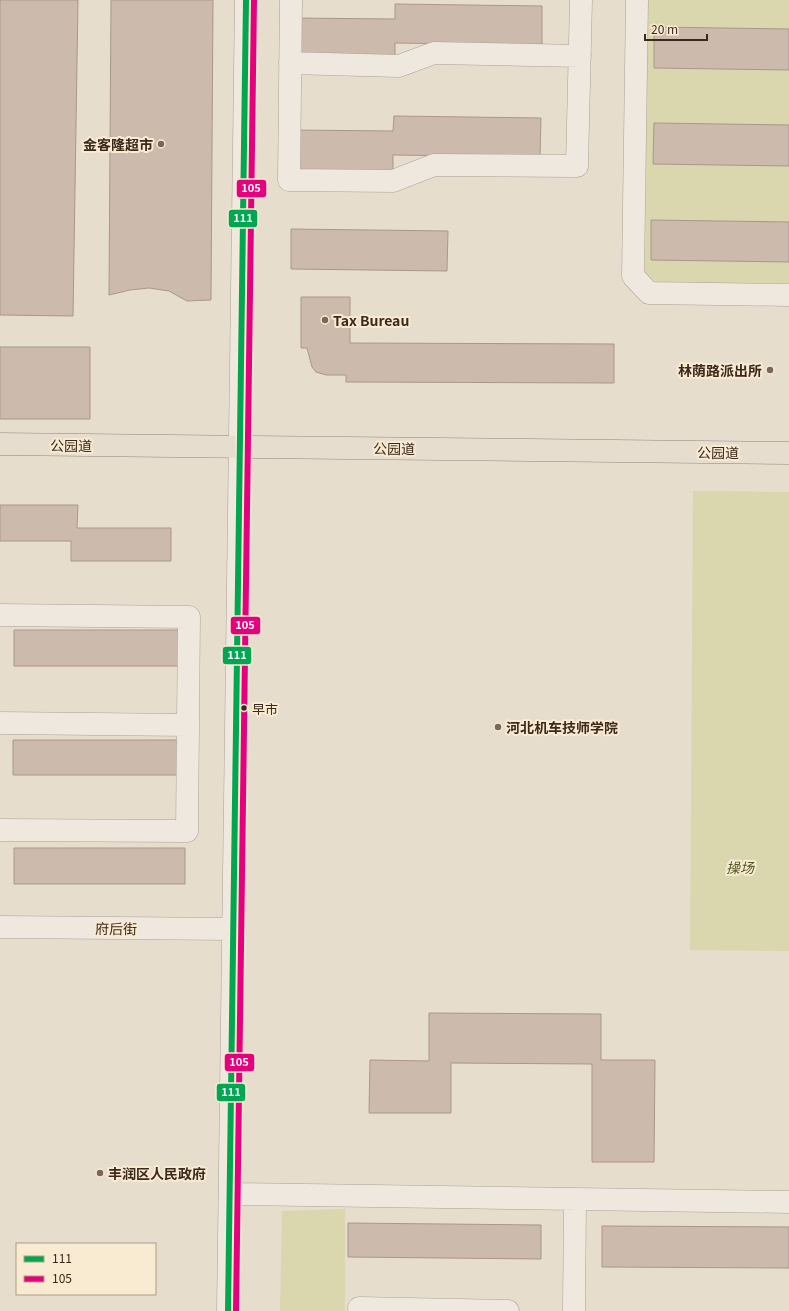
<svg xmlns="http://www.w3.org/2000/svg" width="789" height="1311" viewBox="0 0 789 1311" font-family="Georgia,'Noto Sans SC',serif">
<rect width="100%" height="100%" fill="#e7ddcc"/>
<path fill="#dad6ad" d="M 647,0 L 789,0 L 789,283 L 663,285 L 654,280 L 645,273 Z
M 693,491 L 789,492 L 789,951 L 690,950 Z
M 345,1209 L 345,1311 L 280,1311 L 282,1211 Z"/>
<path fill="#ccbaad" stroke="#a7988b" d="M 0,0 L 78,0 L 73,316 L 0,315 Z
M 111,0 L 213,0 L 211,300 L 187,301 L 169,291 L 149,288 L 130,290 L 109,295 Z
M 395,4 L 542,6 L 542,45 L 395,43 L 395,59 L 293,58 L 294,18 L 395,19 Z
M 654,27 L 789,29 L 789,70 L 654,68 Z
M 394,116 L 541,118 L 540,157 L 393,155 L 393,171 L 292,170 L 292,130 L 393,131 Z
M 654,123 L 789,125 L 789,166 L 653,164 Z
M 651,220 L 789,222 L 789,262 L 651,260 Z
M 291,229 L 448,231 L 447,271 L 291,269 Z
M 301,297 L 350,297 L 350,343 L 614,344 L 614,383 L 346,382 L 346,375 L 326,375 L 316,372 L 312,367 L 307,348 L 301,348 Z
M 0,347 L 90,347 L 90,419 L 0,419 Z
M 0,505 L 78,505 L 77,528 L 171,528 L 171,561 L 71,561 L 71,541 L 0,541 Z
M 14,630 L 186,630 L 186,666 L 14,666 Z
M 13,740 L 185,740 L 185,775 L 13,775 Z
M 14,848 L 185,848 L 185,884 L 14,884 Z
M 429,1013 L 601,1014 L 601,1060 L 655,1060 L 654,1162 L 592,1162 L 592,1064 L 451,1063 L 451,1113 L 369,1113 L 370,1060 L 429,1061 Z
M 348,1223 L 541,1225 L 541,1259 L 348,1257 Z
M 602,1226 L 789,1227 L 789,1268 L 602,1267 Z"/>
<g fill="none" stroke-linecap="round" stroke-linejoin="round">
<g stroke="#aca296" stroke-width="23">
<path id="minor" d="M 291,0 L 289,180 L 393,181 L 434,165 L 577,166 L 581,0
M 637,0 L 633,276 L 649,293 L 789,295
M 290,63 L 399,66 L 434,53 L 580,56
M 0,615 L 189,617 L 187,831 L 0,830
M 0,723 L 188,725
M 0,927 L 233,929
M 230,1194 L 789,1202
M 359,1308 L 508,1311
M 228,1311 L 246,0
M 574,1311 L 575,1199"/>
</g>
<g stroke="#91877c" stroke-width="23">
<path id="major" d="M 0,444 L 789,453"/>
</g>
<use href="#minor" stroke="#eee8df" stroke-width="22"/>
<use href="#major" stroke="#e6ddcf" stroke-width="22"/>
<g stroke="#f9ead2" stroke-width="9">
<path id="bus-1" d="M 228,1311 L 246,0"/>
</g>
<g stroke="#f9ead2" stroke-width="9">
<path id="bus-2" d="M 236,1311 L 254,0"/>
</g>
<use href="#bus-1" stroke="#00a651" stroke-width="6"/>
<use href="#bus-2" stroke="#e5007d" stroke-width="6"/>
</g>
<g fill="#78685a" stroke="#f9ead2" stroke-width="1.5">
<circle cx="161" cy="144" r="4"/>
<circle cx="325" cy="320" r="4"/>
<circle cx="770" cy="370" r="4"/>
<circle cx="498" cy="727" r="4"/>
<circle cx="100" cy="1173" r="4"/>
</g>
<circle fill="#3c291c" stroke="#f9ead2" stroke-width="1.5" cx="244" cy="708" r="3.5"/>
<g text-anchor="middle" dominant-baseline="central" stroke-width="4" stroke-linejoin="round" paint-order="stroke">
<g font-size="13" fill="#3c291c" stroke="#f9ead2" text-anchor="start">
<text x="252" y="708">早市</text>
</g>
<g font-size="14" font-weight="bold" fill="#3c291c" stroke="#f9ead2" text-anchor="start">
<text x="153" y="144" text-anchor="end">金客隆超市</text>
<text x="333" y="320">Tax Bureau</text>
<text x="762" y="370" text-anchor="end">林荫路派出所</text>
<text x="506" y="727">河北机车技师学院</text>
<text x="108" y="1173">丰润区人民政府</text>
</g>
<g font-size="14" fill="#3c291c" stroke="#f9ead2">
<text transform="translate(71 445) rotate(1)">公园道</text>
<text transform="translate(394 448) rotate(1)">公园道</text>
<text transform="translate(718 452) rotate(1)">公园道</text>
<text transform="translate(116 928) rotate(1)">府后街</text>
</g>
<g font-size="14" font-style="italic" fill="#505a21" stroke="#f9ead2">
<text x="740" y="867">操场</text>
</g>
</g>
<g stroke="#f9ead2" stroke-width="1.5">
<rect x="236" y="179" width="31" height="19" rx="4" fill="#e5007d"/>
<rect x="228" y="209" width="30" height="19" rx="4" fill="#00a651"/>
<rect x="230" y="616" width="31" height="19" rx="4" fill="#e5007d"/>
<rect x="222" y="646" width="30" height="19" rx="4" fill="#00a651"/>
<rect x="224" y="1053" width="31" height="19" rx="4" fill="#e5007d"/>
<rect x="216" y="1083" width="30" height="19" rx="4" fill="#00a651"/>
</g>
<g font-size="11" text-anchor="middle" font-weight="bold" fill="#fff">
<text x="251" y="192">105</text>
<text x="243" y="222">111</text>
<text x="245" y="629">105</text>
<text x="237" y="659">111</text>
<text x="239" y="1066">105</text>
<text x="231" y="1096">111</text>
</g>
<rect x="16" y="1243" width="140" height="52" fill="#f9ead2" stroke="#ad9d89"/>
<rect x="24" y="1256" width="20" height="6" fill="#00a651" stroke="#ad9d89"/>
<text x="52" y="1263" font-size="12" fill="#3c291c">111</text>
<rect x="24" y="1276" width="20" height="6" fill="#e5007d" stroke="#ad9d89"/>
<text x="52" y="1283" font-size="12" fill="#3c291c">105</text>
<path d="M645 34v6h62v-6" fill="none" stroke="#3c291c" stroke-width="2"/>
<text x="651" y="34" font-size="12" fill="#3c291c" stroke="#f9ead2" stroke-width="3" paint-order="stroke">20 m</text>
</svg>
